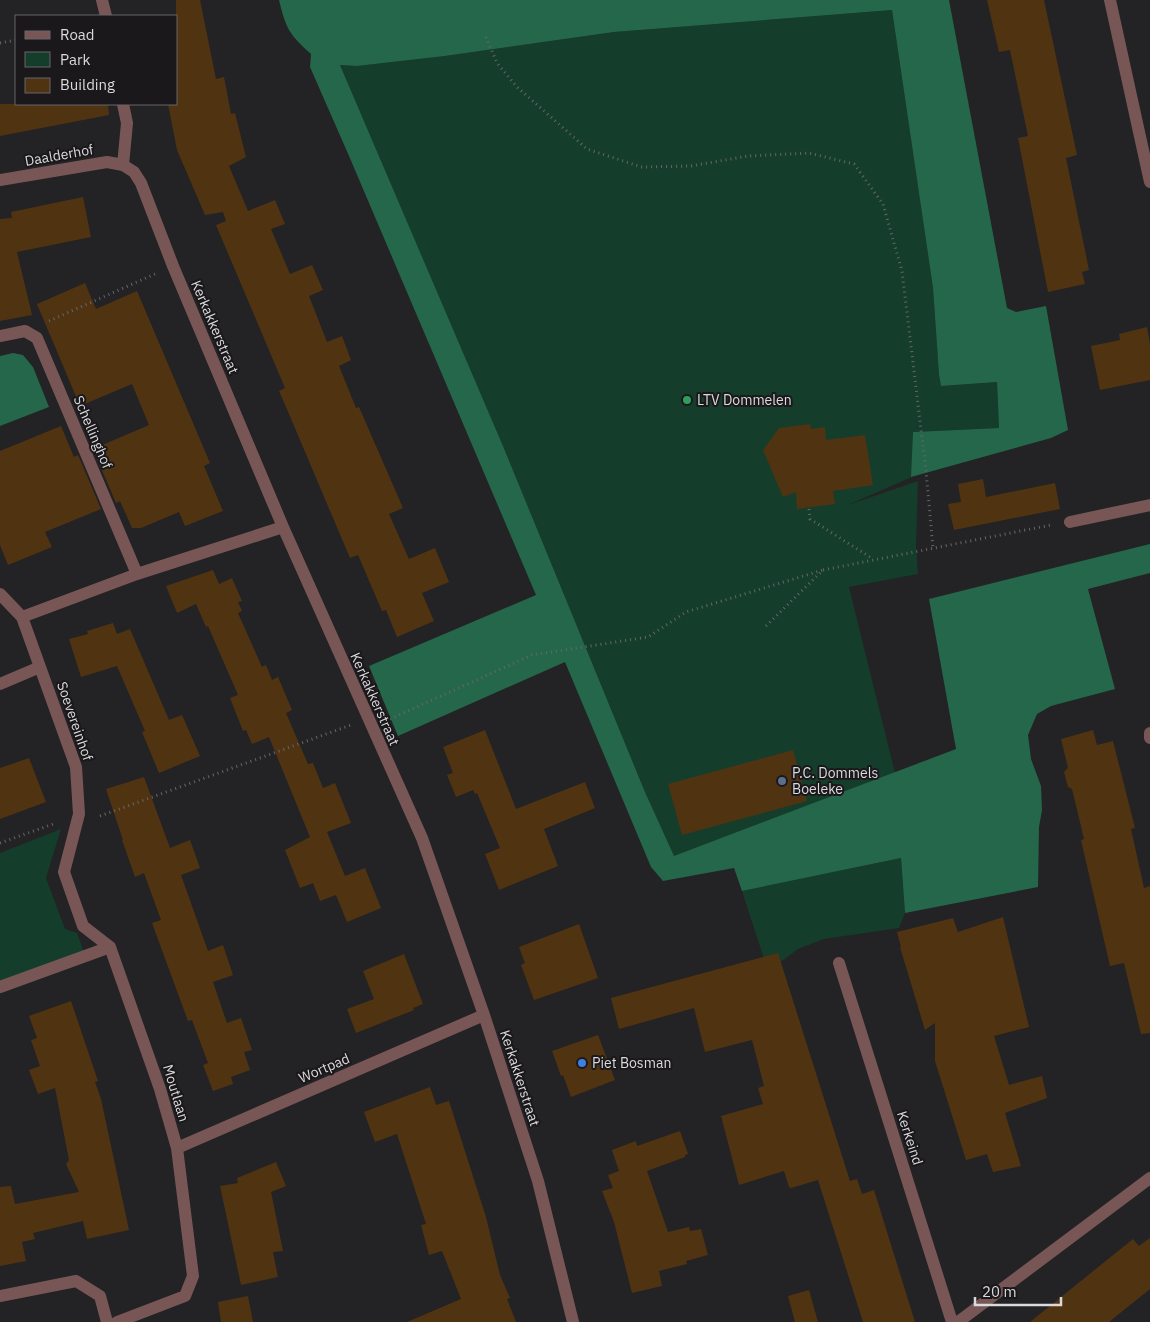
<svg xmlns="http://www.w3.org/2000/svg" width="1150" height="1322" viewBox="0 0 1150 1322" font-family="'IBM Plex Sans',sans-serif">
<rect width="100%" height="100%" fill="#232224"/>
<path fill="#143d2b" d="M 892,10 L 933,288 L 939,375 L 941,386 L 997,382 L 999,428 L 913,432 L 912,477 L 848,505 L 918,481 L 916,546 L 918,574 L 849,587 L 895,773 L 674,857 L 645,792 L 503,446 L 340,65 L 357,66 L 445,56 L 614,32 Z
M 61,829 L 46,878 L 65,929 L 77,933 L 84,952 L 0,983 L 0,853 Z
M 901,858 L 905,913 L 899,928 L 824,939 L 798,949 L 782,961 L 765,962 L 742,891 Z"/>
<path fill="#24674a" d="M 279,0 L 949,0 L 1007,308 L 1016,312 L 1046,306 L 1068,430 L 1051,438 L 911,477 L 913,432 L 999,428 L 997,382 L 941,386 L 939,375 L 933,288 L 892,10 L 614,32 L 445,56 L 357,66 L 340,65 L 503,446 L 645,792 L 674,856 L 956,749 L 929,599 L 1150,544 L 1150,573 L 1088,589 L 1115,689 L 1051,706 L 1037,714 L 1028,735 L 1031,759 L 1041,786 L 1042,810 L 1039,827 L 1038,887 L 905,913 L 901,858 L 742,891 L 734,868 L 663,881 L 651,867 L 565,662 L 398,736 L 369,666 L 536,595 L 349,156 L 310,67 L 311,54 C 289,34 286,29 279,0 Z
M 13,353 L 23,355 L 33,367 L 49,407 L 0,426 L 0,356 Z"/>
<path fill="#503412" d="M 176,0 L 200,0 L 216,79 L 224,77 L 231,114 L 235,113 L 246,157 L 229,166 L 248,211 L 275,200 L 285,224 L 271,229 L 290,274 L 312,265 L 323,290 L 309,296 L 327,342 L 342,336 L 351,360 L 339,366 L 356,408 L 359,407 L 403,508 L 389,514 L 409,559 L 435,548 L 449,582 L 422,593 L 434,621 L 397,637 L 386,610 L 382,611 L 358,555 L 350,558 L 289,414 L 279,391 L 285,388 L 216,225 L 226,221 L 223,212 L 205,215 L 177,150 L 168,104 L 176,104 Z
M 987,0 L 1044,0 L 1077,155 L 1066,158 L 1089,270 L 1082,272 L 1085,284 L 1048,292 L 1018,138 L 1028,136 L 1010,50 L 999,52 Z
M 0,104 L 108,104 L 109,115 L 0,136 Z
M 83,197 L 91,237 L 17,252 L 32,315 L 0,321 L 0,219 L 12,218 L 11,212 Z
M 85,283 L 96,309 L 137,291 L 210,463 L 204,466 L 223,511 L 185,526 L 179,512 L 141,528 L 132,528 L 120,501 L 116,503 L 93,449 L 149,425 L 132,384 L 80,406 L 37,304 Z
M 1147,327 L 1150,344 L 1150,380 L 1100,390 L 1091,346 L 1120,340 L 1119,334 Z
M 810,424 L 811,429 L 825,427 L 826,440 L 865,435 L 873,485 L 833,491 L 835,504 L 797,509 L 796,492 L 783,497 L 763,450 L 779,428 Z
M 61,426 L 74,457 L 78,455 L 101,509 L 45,532 L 52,547 L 8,565 L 0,545 L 0,451 Z
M 983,479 L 986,497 L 1055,483 L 1060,509 L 954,530 L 948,504 L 961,502 L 958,484 Z
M 213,570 L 219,584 L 232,578 L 242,601 L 238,602 L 242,611 L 238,613 L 262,667 L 266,665 L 272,680 L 278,677 L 292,710 L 286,713 L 308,764 L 313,763 L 323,788 L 335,783 L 351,823 L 327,832 L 345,876 L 365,868 L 381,908 L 347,922 L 336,895 L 320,901 L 313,883 L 300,888 L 285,850 L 310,837 L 269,737 L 252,744 L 246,730 L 243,731 L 230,698 L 238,695 L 208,626 L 206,627 L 196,604 L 177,613 L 166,586 Z
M 113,623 L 117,634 L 130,629 L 169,720 L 182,715 L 200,756 L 159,773 L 142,732 L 145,731 L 117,666 L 81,677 L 69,639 L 88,634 L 87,631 Z
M 485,730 L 516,809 L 585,782 L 595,808 L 544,829 L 558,866 L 499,890 L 485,854 L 500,848 L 477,793 L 475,794 L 473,790 L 456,797 L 447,775 L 453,773 L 443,747 Z
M 1093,730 L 1097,745 L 1113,741 L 1135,828 L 1131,829 L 1144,888 L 1150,886 L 1150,1033 L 1141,1034 L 1124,963 L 1110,966 L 1081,840 L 1084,839 L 1072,789 L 1068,787 L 1064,772 L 1068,768 L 1061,739 Z
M 793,750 L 807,801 L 682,835 L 668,784 Z
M 29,758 L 46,802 L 0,819 L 0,768 Z
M 144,777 L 170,848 L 190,840 L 200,868 L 181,875 L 208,951 L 223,945 L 233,975 L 213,982 L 227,1023 L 241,1018 L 252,1050 L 244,1052 L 250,1070 L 231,1077 L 233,1084 L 213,1091 L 203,1065 L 208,1063 L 192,1020 L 188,1021 L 152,923 L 161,920 L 144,873 L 135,877 L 122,840 L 123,840 L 106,789 Z
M 1003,917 L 1029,1027 L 994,1036 L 1009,1085 L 1042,1076 L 1047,1098 L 1005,1113 L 1021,1166 L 993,1172 L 987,1154 L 966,1160 L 935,1061 L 935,1023 L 925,1030 L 900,947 L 901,947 L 897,932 L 953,918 L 958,932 Z
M 579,924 L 598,978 L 534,1000 L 521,965 L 525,963 L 519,947 Z
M 778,953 L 850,1181 L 857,1179 L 862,1194 L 874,1190 L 915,1322 L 863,1322 L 818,1180 L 791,1188 L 789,1187 L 784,1171 L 739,1185 L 721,1116 L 763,1104 L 758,1088 L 764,1086 L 752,1040 L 705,1052 L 694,1008 L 619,1029 L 611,998 Z
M 404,954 L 423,1004 L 413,1008 L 414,1010 L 356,1033 L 347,1009 L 374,999 L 363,971 Z
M 71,1001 L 98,1081 L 95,1082 L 101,1099 L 129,1230 L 87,1239 L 83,1221 L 33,1233 L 35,1239 L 22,1242 L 26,1261 L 0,1266 L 0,1187 L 11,1186 L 15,1204 L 79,1192 L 66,1164 L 69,1160 L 55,1088 L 38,1094 L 29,1070 L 40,1066 L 31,1040 L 37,1038 L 29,1016 Z
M 598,1035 L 615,1080 L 571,1097 L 563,1075 L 561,1076 L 552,1051 Z
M 430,1087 L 436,1105 L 449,1101 L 486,1217 L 500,1275 L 510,1298 L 507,1299 L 516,1322 L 407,1322 L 461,1299 L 442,1251 L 429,1255 L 421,1225 L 426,1224 L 397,1134 L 375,1142 L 364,1112 Z
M 680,1131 L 688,1154 L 685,1155 L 685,1157 L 647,1171 L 668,1232 L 689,1227 L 690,1231 L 701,1229 L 708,1255 L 686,1261 L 687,1264 L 659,1271 L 662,1286 L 632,1293 L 614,1222 L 602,1191 L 613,1188 L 608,1175 L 619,1171 L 612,1150 L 636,1141 L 637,1146 Z
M 276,1162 L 286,1186 L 271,1192 L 283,1251 L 273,1252 L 278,1277 L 241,1285 L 220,1186 L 238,1183 L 237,1178 Z
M 1150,1238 L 1150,1289 L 1109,1322 L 1030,1322 L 1133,1239 L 1139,1246 Z
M 809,1290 L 818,1322 L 795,1322 L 788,1296 Z
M 248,1296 L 253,1322 L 221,1322 L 218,1302 Z"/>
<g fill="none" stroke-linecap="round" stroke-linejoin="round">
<path stroke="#676668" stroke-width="3" stroke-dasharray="1 4" stroke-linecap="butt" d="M 486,37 L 497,63 L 517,87 L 587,149 L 641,167 L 691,166 L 748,156 L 809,153 L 854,164 L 883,204 L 902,271 L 926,471 L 933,548
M 0,43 L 16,40
M 49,321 L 155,274
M 809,509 L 810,519 L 873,559
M 766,626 L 823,570 L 1051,525
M 390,719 L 532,655 L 648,637 L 686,612 L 823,570
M 100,816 L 351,725
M 0,843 L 56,823"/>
<path stroke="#795656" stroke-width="12" d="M 102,0 L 106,16
M 1110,0 L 1150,182
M 123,104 L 127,123 L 123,165 L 134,172 L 141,183 L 173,266 L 283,527 L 422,838 L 484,1015 L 538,1181 L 573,1322
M 0,180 L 107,162 L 123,165
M 0,336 L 25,331 L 37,338 L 137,574
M 1070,522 L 1150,505
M 0,594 L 22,617 L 76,767 L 79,814 L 64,872 L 83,926 L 110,947
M 22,617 L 137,574 L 283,527
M 0,684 L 40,667
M 1150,733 L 1150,738
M 839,963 L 952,1322
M 0,987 L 110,947 L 160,1089 L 177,1148 L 193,1276 L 185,1296 L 117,1322
M 177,1148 L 484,1015
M 0,1296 L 76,1281 L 100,1296 L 107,1322
M 958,1322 L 1150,1178"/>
</g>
<circle fill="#2e9e5b" stroke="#1a181b" stroke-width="2" cx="687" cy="400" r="5"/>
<circle fill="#5c6f8a" stroke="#1a181b" stroke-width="2" cx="782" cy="781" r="5"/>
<circle fill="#3f7fe0" stroke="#1a181b" stroke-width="2" cx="582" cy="1063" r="5"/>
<g text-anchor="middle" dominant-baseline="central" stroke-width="4" stroke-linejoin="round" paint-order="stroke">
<g font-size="14" fill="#dad9db" stroke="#1a181b">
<text transform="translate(59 155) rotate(-10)">Daalderhof</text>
<text transform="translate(215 327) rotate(67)">Kerkakkerstraat</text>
<text transform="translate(93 432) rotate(67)">Schellinghof</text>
<text transform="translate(375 699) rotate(66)">Kerkakkerstraat</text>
<text transform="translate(75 721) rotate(71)">Soevereinhof</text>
<text transform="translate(324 1068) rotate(-23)">Wortpad</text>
<text transform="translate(520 1078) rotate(72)">Kerkakkerstraat</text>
<text transform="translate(176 1093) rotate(73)">Moutlaan</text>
<text transform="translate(910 1138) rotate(72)">Kerkeind</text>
</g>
<g font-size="14" fill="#dad9db" stroke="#1a181b" text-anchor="start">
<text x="697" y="400">LTV Dommelen</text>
<text x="792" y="773">P.C. Dommels<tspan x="792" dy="16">Boeleke</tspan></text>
<text x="592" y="1063">Piet Bosman</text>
</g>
</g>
<rect x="15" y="15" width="162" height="90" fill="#1a181b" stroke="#676568"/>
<rect x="25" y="31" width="25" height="8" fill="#795656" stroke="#676568"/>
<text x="60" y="40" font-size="15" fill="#dad9db">Road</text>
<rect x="25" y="52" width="25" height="15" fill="#143d2b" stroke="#676568"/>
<text x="60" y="65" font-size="15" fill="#dad9db">Park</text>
<rect x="25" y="78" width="25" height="15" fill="#503412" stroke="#676568"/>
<text x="60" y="90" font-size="15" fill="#dad9db">Building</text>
<path d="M975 1297v8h86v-8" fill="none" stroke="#dad9db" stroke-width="2.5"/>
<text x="982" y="1297" font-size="15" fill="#dad9db" stroke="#1a181b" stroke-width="4" paint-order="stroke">20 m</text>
</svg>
